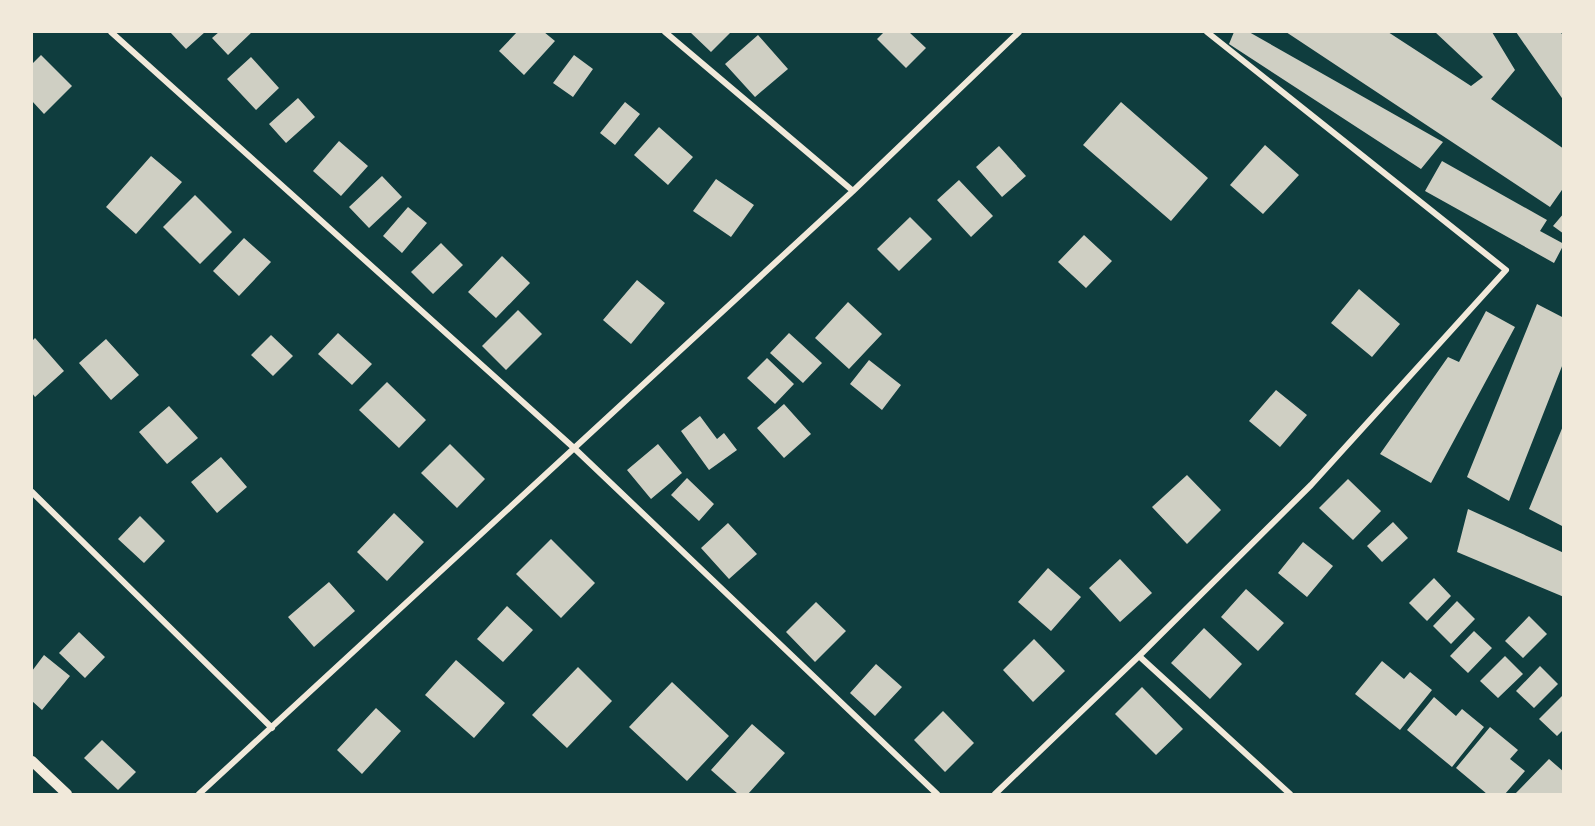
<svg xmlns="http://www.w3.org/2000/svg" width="1595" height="826" viewBox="0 0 1595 826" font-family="Lora,serif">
<rect width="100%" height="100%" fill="#0f3d3e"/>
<path fill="#cfcfc3" d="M 170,32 L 205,32 L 186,49 Z
M 219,32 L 252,32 L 228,55 L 212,38 Z
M 517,32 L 544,32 L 555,41 L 524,75 L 499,51 Z
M 690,32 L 731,32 L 711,52 Z
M 884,32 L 909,32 L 926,48 L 906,68 L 877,39 Z
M 1234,32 L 1249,32 L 1443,142 L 1421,169 L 1229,44 Z
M 1286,32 L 1388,32 L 1471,86 L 1483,77 L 1435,32 L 1492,32 L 1515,70 L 1491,99 L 1564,149 L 1564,187 L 1550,207 Z
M 1516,32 L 1560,32 L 1564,36 L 1564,101 Z
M 758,35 L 788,69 L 755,97 L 725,64 Z
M 41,55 L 72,86 L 44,114 L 32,101 L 32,64 Z
M 574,55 L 593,69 L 573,97 L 553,83 Z
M 251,57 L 279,88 L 256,110 L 227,79 Z
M 298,98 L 315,117 L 286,143 L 269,124 Z
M 625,102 L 640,114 L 615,145 L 600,133 Z
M 1121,102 L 1208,178 L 1171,221 L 1083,145 Z
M 659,127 L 693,157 L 668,185 L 634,155 Z
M 339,141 L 368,166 L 341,196 L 313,171 Z
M 1265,145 L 1299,175 L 1263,214 L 1230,185 Z
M 999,146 L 1026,176 L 1002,197 L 976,167 Z
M 151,156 L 182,182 L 136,234 L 106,207 Z
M 1442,161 L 1547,220 L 1540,231 L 1564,244 L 1554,263 L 1425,191 Z
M 382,176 L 402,197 L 369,228 L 349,207 Z
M 716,179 L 754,205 L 731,237 L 693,211 Z
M 959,180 L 993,216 L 971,237 L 937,200 Z
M 195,195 L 232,232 L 200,264 L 163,227 Z
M 408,207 L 427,223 L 402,253 L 383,236 Z
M 1564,213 L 1564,234 L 1553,226 Z
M 910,217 L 932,239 L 899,271 L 877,249 Z
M 1084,235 L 1112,261 L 1086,288 L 1058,262 Z
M 244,238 L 271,262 L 239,296 L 213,271 Z
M 441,243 L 463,265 L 433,294 L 411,272 Z
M 502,256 L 530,283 L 496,318 L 468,292 Z
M 637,280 L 665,303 L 631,344 L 603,320 Z
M 1359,289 L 1400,324 L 1372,357 L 1331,323 Z
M 848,302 L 882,334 L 849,369 L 815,338 Z
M 1537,304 L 1564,318 L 1564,361 L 1509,501 L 1467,477 Z
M 518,310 L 542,334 L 506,370 L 482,346 Z
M 1486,311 L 1515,327 L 1431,483 L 1380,454 L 1448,357 L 1459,362 Z
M 338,333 L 372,364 L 352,385 L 318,354 Z
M 789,333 L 822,363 L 803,383 L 770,353 Z
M 271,335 L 293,356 L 273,376 L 251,355 Z
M 35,338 L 64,371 L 35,397 L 32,393 L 32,341 Z
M 106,339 L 139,375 L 111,400 L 79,363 Z
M 767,358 L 794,384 L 775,404 L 747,378 Z
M 869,360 L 901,385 L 882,410 L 850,384 Z
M 387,382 L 426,420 L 399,448 L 359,410 Z
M 1276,390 L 1307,415 L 1280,447 L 1249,421 Z
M 784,404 L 811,434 L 784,458 L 757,428 Z
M 169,406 L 198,438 L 167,464 L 139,432 Z
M 700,416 L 717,439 L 724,433 L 737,450 L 709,470 L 681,431 Z
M 1563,426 L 1564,426 L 1564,527 L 1529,509 Z
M 450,444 L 485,479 L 457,508 L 421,473 Z
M 658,444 L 682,473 L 651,499 L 627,470 Z
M 221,457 L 247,487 L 217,513 L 191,482 Z
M 1187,475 L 1221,510 L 1187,544 L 1152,507 Z
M 687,478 L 714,504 L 699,521 L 671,495 Z
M 1348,479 L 1381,511 L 1353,540 L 1319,508 Z
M 1468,509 L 1564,553 L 1564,597 L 1457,552 Z
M 394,513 L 424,542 L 387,581 L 357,552 Z
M 140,516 L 165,541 L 144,563 L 118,539 Z
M 1393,522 L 1408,538 L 1382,562 L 1367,546 Z
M 728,523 L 757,554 L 729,579 L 701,548 Z
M 551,539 L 595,583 L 561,618 L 516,574 Z
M 1303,542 L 1333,566 L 1307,597 L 1278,573 Z
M 1120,559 L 1152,593 L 1120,622 L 1089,588 Z
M 1048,568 L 1081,597 L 1051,631 L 1018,602 Z
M 1434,578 L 1451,596 L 1427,621 L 1409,603 Z
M 329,582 L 355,611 L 314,647 L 288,617 Z
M 1246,589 L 1284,623 L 1258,651 L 1221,617 Z
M 1457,601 L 1475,619 L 1451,644 L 1433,626 Z
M 816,602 L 846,631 L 815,662 L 786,632 Z
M 507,606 L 533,630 L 503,662 L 477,639 Z
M 1529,616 L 1547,634 L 1523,658 L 1505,641 Z
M 1204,628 L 1242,664 L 1210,699 L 1171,663 Z
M 1474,631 L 1492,648 L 1468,673 L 1450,656 Z
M 79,632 L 105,657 L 85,678 L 59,653 Z
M 1034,639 L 1065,671 L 1033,702 L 1003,670 Z
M 44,655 L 70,676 L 42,710 L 32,701 L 32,671 Z
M 1505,656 L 1523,674 L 1498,698 L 1480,681 Z
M 456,660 L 505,703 L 474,738 L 425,695 Z
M 1382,661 L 1404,679 L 1410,672 L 1432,690 L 1400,730 L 1355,694 Z
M 876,664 L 902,687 L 875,716 L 850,693 Z
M 1540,666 L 1558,684 L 1534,708 L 1516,691 Z
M 578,667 L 612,701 L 567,748 L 532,715 Z
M 672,682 L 729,736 L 687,781 L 629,727 Z
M 1142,687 L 1183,729 L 1156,755 L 1115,714 Z
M 1564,694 L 1564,729 L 1557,736 L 1539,719 Z
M 1434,697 L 1456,716 L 1462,709 L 1484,727 L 1452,767 L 1407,730 Z
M 376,708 L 401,731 L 362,774 L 337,750 Z
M 943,711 L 974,743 L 945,772 L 914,740 Z
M 752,724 L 785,753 L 748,794 L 738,794 L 711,770 Z
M 1490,727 L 1518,750 L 1510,759 L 1525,771 L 1505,794 L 1487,794 L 1456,768 Z
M 102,740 L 136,772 L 118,790 L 84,758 Z
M 1549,759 L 1564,772 L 1564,794 L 1515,794 Z"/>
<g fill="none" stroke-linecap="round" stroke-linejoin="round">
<path stroke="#f1e9da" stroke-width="6" d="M 111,32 L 574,448 L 937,794
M 665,32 L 853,191
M 32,492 L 272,728
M 1139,656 L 1290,794
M 199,794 L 853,191 L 1019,32
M 995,794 L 1139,656 L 1311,485 L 1506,270 L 1207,32"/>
<path stroke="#f1e9da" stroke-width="10" d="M 32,761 L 67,794"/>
</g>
<rect width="1595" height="826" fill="none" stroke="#f1e9da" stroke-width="66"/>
</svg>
